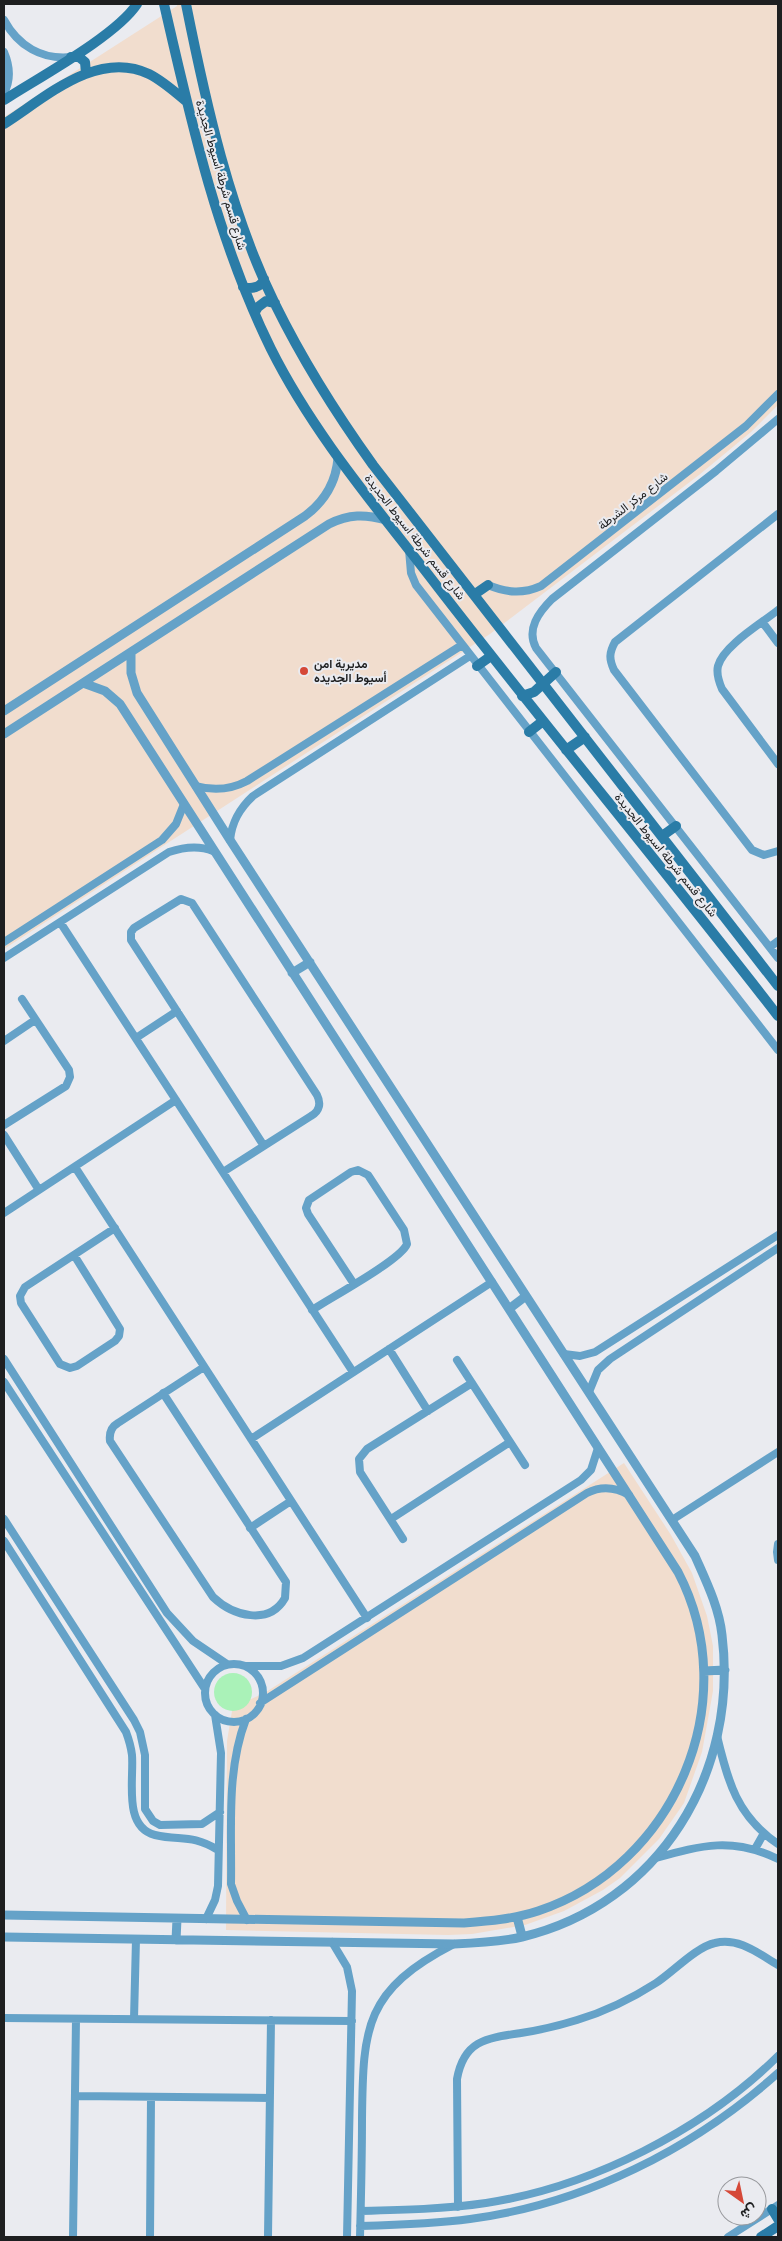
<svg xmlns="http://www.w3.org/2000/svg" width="782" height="2241" viewBox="0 0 782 2241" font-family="'Fira Sans',Vazirmatn,sans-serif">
<rect width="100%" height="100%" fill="#eaebf0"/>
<path fill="#f1ddce" d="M 177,4 L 778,4 L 778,405 L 751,432 L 699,475 L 490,634 L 4,949 L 4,117 L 177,6 Z
M 624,1463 L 671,1535 L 692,1573 L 707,1616 L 713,1646 L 713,1691 L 702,1752 L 684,1803 L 659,1839 L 620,1878 L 603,1890 L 564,1911 L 525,1925 L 472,1934 L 448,1935 L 226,1930 L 227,1741 L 234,1699 L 249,1700 L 266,1692 Z"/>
<path fill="#aaf2b8" d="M214 1692a19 19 0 1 1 38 0a19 19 0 1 1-38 0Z"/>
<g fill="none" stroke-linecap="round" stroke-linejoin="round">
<path stroke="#65a2c8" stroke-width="8" d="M 4,20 C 18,46 42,60 71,57
M 4,52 C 10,66 11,80 4,93
M 778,419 L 716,471 L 552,599 C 539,612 526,629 536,648 L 778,958
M 778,514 L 615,642 C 609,653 609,659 614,670 L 752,850 L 764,855 L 778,851
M 409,550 L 411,573 L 416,585 L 778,1050
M 488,585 C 507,593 523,594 541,586 L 746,426 L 778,394
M 778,610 C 762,623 723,646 718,666 C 716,674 719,682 722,689 L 778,764
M 763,623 L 778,643
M 196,786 C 214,791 230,790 247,781 L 462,645
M 230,840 C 232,822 239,809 253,796 L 470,656
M 60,922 L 353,1372
M 4,942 L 162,840 L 176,824 L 184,804
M 770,947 L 778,941
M 4,958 L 169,852 C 184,847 198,845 213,851
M 136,1038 L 177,1011
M 4,1041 L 35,1020
M 4,1125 L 66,1086 L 70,1077 L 69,1070 L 22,999
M 4,1135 L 39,1190
M 75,1167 L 367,1618
M 223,1172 L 311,1116 C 320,1111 321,1103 317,1095 L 192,903 L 181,899 L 134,928 L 131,932 L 131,940 L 264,1146
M 4,1213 L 176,1100
M 74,1255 L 120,1329 L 119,1336 L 115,1341 L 77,1366 L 70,1368 L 60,1364 L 21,1303 L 20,1296 L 25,1287 L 115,1228
M 312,1310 C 330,1298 401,1260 407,1244 L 404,1230 L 368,1175 L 358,1170 L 351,1172 L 309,1200 L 306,1208 L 308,1214 L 354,1284
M 389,1349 L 428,1411
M 564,1354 L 580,1356 L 595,1352 L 778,1235
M 4,1359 L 167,1613 L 193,1641 L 227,1664
M 457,1360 L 525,1465
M 4,1382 L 205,1689
M 589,1392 L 598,1370 L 610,1359 L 778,1248
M 163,1393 L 286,1582 L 285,1598 C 269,1626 233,1616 213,1597 L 110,1441 C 109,1433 111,1427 118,1423 L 204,1367
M 251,1439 L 492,1282
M 4,1519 L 134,1720 L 140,1732 L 145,1755 L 145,1809 L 153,1821 L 160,1825 L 202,1824 L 220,1812
M 391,1519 L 510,1442
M 672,1520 L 778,1452
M 250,1528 L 291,1501
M 403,1539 L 360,1472 L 359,1459 L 367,1449 L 472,1383
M 4,1541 L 126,1732 C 129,1740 131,1747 132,1755 C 134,1780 123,1827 155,1835 C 181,1841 191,1834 218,1850
M 778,1544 L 777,1552 L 778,1560
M205 1693a29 29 0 1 1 58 0a29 29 0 1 1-58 0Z
M 246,1666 L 281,1666 L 303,1658 L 581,1480 L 591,1470 L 598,1448
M 260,1703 L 587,1493 C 601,1486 615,1487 629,1495
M 246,1719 C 226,1771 232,1829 231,1884 L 237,1901 L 247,1920
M 717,1736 C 728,1782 737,1816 778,1844
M 755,1849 L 764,1833
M 656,1858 C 702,1845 733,1837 778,1859
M 206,1919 L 215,1900 L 218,1886 L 221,1753 L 215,1715
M 332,1942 L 347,1967 L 352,1991 L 347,2237
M 4,2018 L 352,2021
M 134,2019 L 136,1939
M 75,2096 L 270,2098
M 458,2207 L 457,2079 C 464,2040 487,2038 521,2033 C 540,2030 558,2026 577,2020 C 604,2012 631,1999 656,1983 C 673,1972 696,1947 715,1943 C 739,1937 759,1954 778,1965
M 361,2211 C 403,2210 445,2209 486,2203 C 591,2187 703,2130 778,2056
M 360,2226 C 397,2225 434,2224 470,2219 C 584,2204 693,2149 778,2073
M 73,2237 L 76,2019
M 150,2237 L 151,2097
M 268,2237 L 271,2020
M 360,2237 C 361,2198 362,2158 362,2119 C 363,2026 365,1990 454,1944
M 728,2237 L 778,2205"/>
<path stroke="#65a2c8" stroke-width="9" d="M 4,711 L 305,516 C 325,501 336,483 338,458
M 4,734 L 329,524 C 349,514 365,514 386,520
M 292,973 L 310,962
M 509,1309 L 526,1296
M 704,1671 L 725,1670
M 4,1915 L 464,1923 C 489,1921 514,1919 538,1911 C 676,1865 745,1700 678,1572 L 120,704 L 105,691 L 83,683
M 517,1917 L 522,1936
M 4,1937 L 454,1944 C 477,1943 500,1942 522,1937 C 660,1904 739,1772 722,1635 C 719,1607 706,1581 695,1556 L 230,840 L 137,693 L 131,673 L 131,652
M 176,1940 L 177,1919"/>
<path stroke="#2a7ca7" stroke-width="10" d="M 164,4 C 191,122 217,239 271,349 C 314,435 378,509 437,586 C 549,731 666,871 778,1016
M 186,4 C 206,104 230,212 275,304 C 304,363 335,412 373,465 L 778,986
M 71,57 L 79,57 L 85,62 L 86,73
M 4,100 C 38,78 116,36 137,4
M 4,124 C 45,98 97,49 149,74 C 163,81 175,92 187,102
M 243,287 C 251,289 261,288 264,279
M 255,312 L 258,307 L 266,301 L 275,303
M 475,594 L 488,585
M 477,666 L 491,656
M 522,696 L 534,692 L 556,672
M 529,732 L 543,721
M 566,750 L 585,737
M 662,836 L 676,826
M 772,2209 L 778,2219
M 761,2237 L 778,2226"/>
</g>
<circle fill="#d54838" stroke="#eaebf0" stroke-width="2" cx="304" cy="671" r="5"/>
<g text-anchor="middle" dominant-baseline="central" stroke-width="4" stroke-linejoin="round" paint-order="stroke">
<g font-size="12" fill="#1e1f20" stroke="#eaebf0">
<text transform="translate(221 175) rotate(74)">شارع قسم شرطة اسيوط الجديدة</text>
<text transform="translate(633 501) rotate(-38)">شارع مركز الشرطة</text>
<text transform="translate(415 537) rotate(52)">شارع قسم شرطة اسيوط الجديدة</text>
<text transform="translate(666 855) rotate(51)">شارع قسم شرطة اسيوط الجديدة</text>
</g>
<g font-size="12" font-weight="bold" fill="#1e1f20" stroke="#eaebf0" text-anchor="start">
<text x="314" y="664">مديرية امن<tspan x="314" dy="14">أسيوط الجديده</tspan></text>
</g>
</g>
<rect width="782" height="2241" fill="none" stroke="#1e1f20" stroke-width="10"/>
<g transform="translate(742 2201) rotate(147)"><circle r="24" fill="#eaebf0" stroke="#98999d"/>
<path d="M0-4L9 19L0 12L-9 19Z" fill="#d54838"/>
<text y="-8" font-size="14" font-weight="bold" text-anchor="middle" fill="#1e1f20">ش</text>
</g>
</svg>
